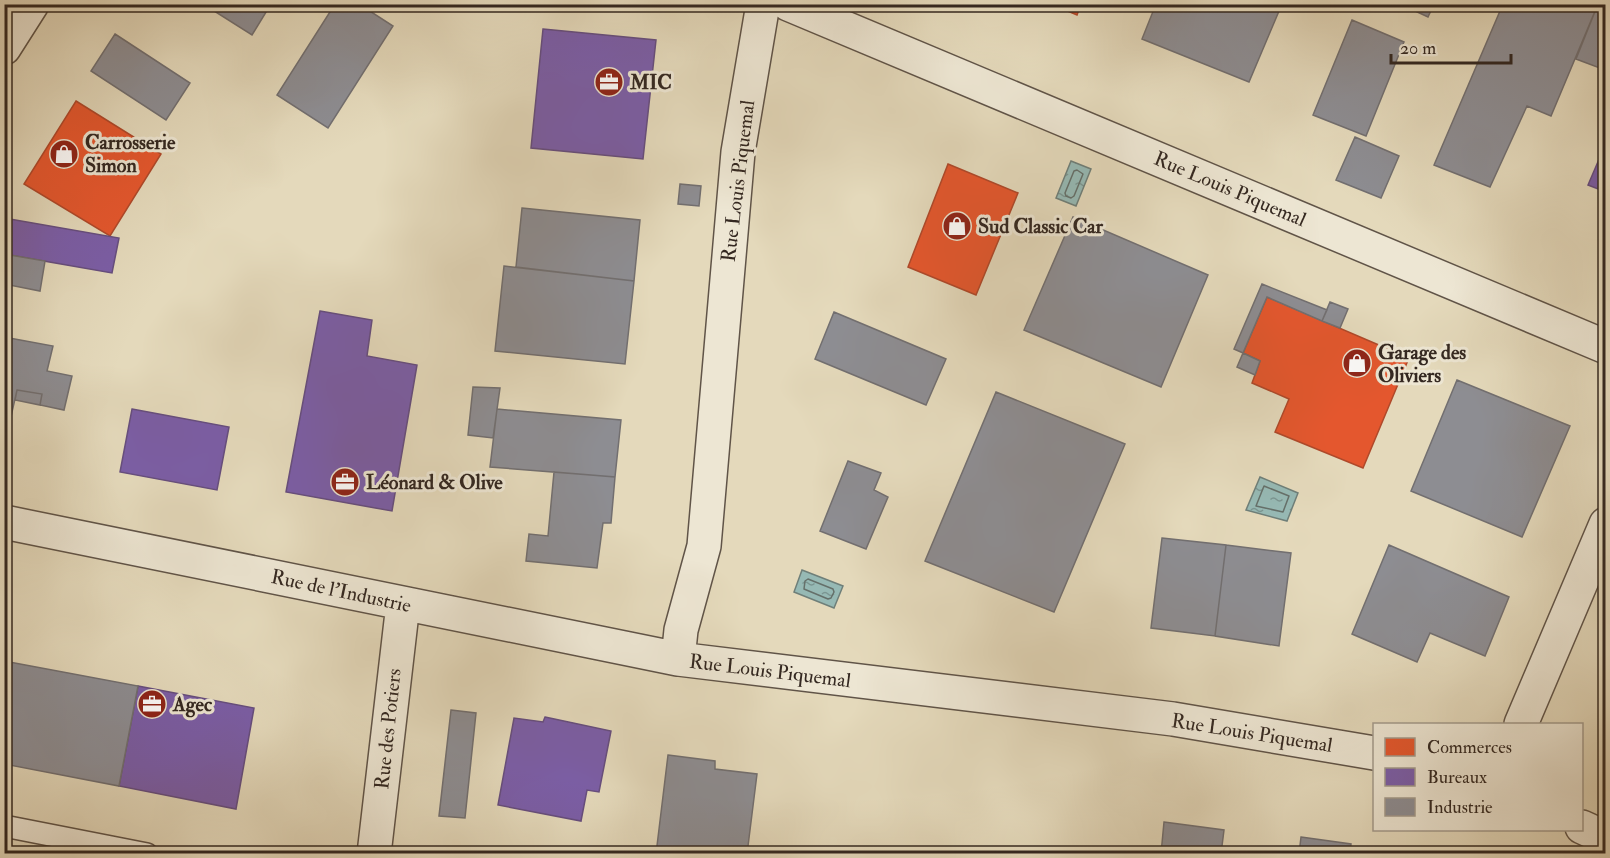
<svg xmlns="http://www.w3.org/2000/svg" width="1610" height="858" viewBox="0 0 1610 858" font-family="'IM FELL Double Pica',serif">
<defs>
<pattern id="water-ripples" width="26" height="14" patternUnits="userSpaceOnUse" patternTransform="scale(1.5)"><rect width="26" height="14" fill="#96b9b4"/><path d="M2 4q2-2 4 0t4 0M15 11q2-2 4 0t4 0" fill="none" stroke="#7b9692"/></pattern>
</defs>
<rect width="100%" height="100%" fill="#e4d9bb"/>
<filter id="stains"><feTurbulence type="fractalNoise" baseFrequency=".00333" numOctaves="4"/><feColorMatrix values="0 0 0 0 .2 0 0 0 0 .09 0 0 0 0 .02 0 0 0 .5 -.17"/></filter>
<radialGradient id="worn" r=".72"><stop offset=".6" stop-color="#630" stop-opacity="0"/><stop offset="1" stop-color="#630" stop-opacity=".3"/></radialGradient>
<path fill="url(#water-ripples)" stroke="#6f7f79" stroke-width="1.5" d="M 1071,161 L 1091,169 L 1076,206 L 1056,198 Z
M 1260,477 L 1298,493 L 1287,521 L 1246,510 Z
M 802,570 L 843,586 L 834,608 L 794,592 Z"/>
<path fill="#e4572e" stroke="#af492a" stroke-width="1.5" d="M 1051,4 L 1081,4 L 1077,15 Z
M 76,101 L 161,154 L 110,236 L 24,184 Z
M 948,164 L 1018,193 L 976,295 L 908,267 Z
M 1267,297 L 1409,358 L 1363,468 L 1275,432 L 1289,399 L 1252,383 L 1260,361 L 1243,353 Z"/>
<path fill="#7b5ea7" stroke="#664e7f" stroke-width="1.5" d="M 543,29 L 656,40 L 643,159 L 531,148 Z
M 1606,143 L 1606,192 L 1588,185 Z
M 4,218 L 119,238 L 112,273 L 4,254 Z
M 320,311 L 372,320 L 367,356 L 417,365 L 392,511 L 286,492 Z
M 132,409 L 229,427 L 217,490 L 120,472 Z
M 138,686 L 254,708 L 236,809 L 119,786 Z
M 545,717 L 611,731 L 599,792 L 587,790 L 581,821 L 498,805 L 514,718 L 543,722 Z"/>
<path fill="#8d8d92" stroke="#726f70" stroke-width="1.5" d="M 203,4 L 271,4 L 252,35 Z
M 335,4 L 359,4 L 393,26 L 328,128 L 277,95 Z
M 1156,4 L 1282,4 L 1249,82 L 1142,39 Z
M 1400,4 L 1434,4 L 1428,17 Z
M 1503,4 L 1598,4 L 1551,116 L 1527,106 L 1490,187 L 1434,165 Z
M 1598,4 L 1606,4 L 1605,70 L 1576,59 Z
M 1352,20 L 1404,42 L 1366,136 L 1313,115 Z
M 115,34 L 190,83 L 166,120 L 91,71 Z
M 1355,137 L 1399,156 L 1381,198 L 1336,180 Z
M 680,184 L 701,186 L 699,206 L 678,204 Z
M 522,208 L 640,220 L 634,281 L 516,267 Z
M 1073,217 L 1208,275 L 1161,387 L 1024,330 Z
M 4,254 L 45,261 L 40,291 L 4,284 Z
M 504,266 L 634,281 L 625,364 L 495,351 Z
M 1262,284 L 1327,310 L 1322,321 L 1267,297 L 1243,353 L 1234,349 Z
M 1330,302 L 1348,309 L 1340,328 L 1322,321 Z
M 834,312 L 946,359 L 926,405 L 815,359 Z
M 4,337 L 53,346 L 47,371 L 72,376 L 64,410 L 40,405 L 42,394 L 17,390 L 7,434 L 4,434 Z
M 1243,353 L 1260,361 L 1255,375 L 1237,367 Z
M 1457,380 L 1570,426 L 1522,537 L 1411,491 Z
M 473,387 L 500,388 L 493,438 L 468,435 Z
M 17,390 L 42,394 L 40,405 L 15,400 Z
M 996,392 L 1125,444 L 1054,612 L 925,561 Z
M 497,409 L 621,420 L 615,477 L 490,467 Z
M 848,461 L 881,473 L 874,490 L 888,497 L 866,549 L 820,531 Z
M 554,472 L 615,477 L 611,523 L 603,523 L 597,568 L 526,561 L 529,534 L 548,536 Z
M 1162,538 L 1226,545 L 1215,636 L 1151,628 Z
M 1226,545 L 1291,553 L 1279,646 L 1215,636 Z
M 1389,545 L 1509,597 L 1485,656 L 1430,633 L 1417,662 L 1352,634 Z
M 4,661 L 138,686 L 119,786 L 4,764 Z
M 451,710 L 476,713 L 465,818 L 439,816 Z
M 668,755 L 715,761 L 715,769 L 757,774 L 747,854 L 656,854 Z
M 1164,822 L 1224,830 L 1221,854 L 1161,854 Z
M 1301,837 L 1351,844 L 1350,854 L 1299,854 Z"/>
<g fill="none" stroke-linecap="round" stroke-linejoin="round">
<path stroke="#65706a" stroke-width="1.5" d="M 1077,170 L 1083,174 L 1074,196 L 1071,198 L 1066,196 L 1065,193 L 1074,171 Z
M 1264,486 L 1289,496 L 1283,512 L 1256,506 Z
M 808,579 L 833,589 L 834,592 L 831,598 L 828,599 L 804,589 L 805,581 Z"/>
<g stroke="#605448" stroke-width="24">
<path id="lane" d="M 4,826 L 147,854"/>
</g>
<g stroke="#605448" stroke-width="36">
<path id="street" d="M 763,4 L 738,152 L 704,546 L 681,630 L 678,659 L 1173,719 L 1374,753
M 788,4 L 1606,347
M 4,48 L 32,4
M 4,522 L 678,659
M 1521,724 L 1606,524
M 1582,827 L 1606,838
M 374,854 L 403,604"/>
</g>
<use href="#lane" stroke="#ede6d3" stroke-width="21"/>
<use href="#street" stroke="#ede6d3" stroke-width="33"/>
</g>
<defs>
<g id="office-disc" transform="scale(1.5)"><circle r="9.5" fill="#8f2418" stroke="#ede6d3"/><path d="M-6-3h4V-5.5h4V-3h4V5H-6ZM-1-4.5V-3h2v-1.5ZM-6 0V1H6V0Z" fill="#fff"/></g>
<g id="shop-disc" transform="scale(1.5)"><circle r="9.5" fill="#8f2418" stroke="#ede6d3"/><path d="M-5-2.5h2.3a2.7 3.5 0 0 1 5.4 0H5L5.5 6h-11ZM-1.5-2.5h3a1.5 2.3 0 0 0-3 0Z" fill="#fff"/></g>
</defs>
<g fill-rule="evenodd">
<use href="#office-disc" x="609" y="82"/>
<use href="#shop-disc" x="64" y="154"/>
<use href="#shop-disc" x="957" y="226"/>
<use href="#shop-disc" x="1357" y="363"/>
<use href="#office-disc" x="345" y="482"/>
<use href="#office-disc" x="152" y="704"/>
</g>
<g text-anchor="middle" dominant-baseline="central" stroke-width="6" stroke-linejoin="round" paint-order="stroke">
<g font-size="20" font-weight="bold" fill="#342821" stroke="#ede6d3" text-anchor="start">
<text x="630" y="82">MIC</text>
<text x="85" y="142">Carrosserie<tspan x="85" dy="23">Simon</tspan></text>
<text x="978" y="226">Sud Classic Car</text>
<text x="1378" y="352">Garage des<tspan x="1378" dy="23">Oliviers</tspan></text>
<text x="366" y="482">Léonard &amp; Olive</text>
<text x="173" y="704">Agec</text>
</g>
<g font-size="20" fill="#342821" stroke="#ede6d3">
<text transform="translate(738 181) rotate(-83)">Rue Louis Piquemal</text>
<text transform="translate(1230 189) rotate(23)">Rue Louis Piquemal</text>
<text transform="translate(341 591) rotate(12)">Rue de l'Industrie</text>
<text transform="translate(770 671) rotate(7)">Rue Louis Piquemal</text>
<text transform="translate(388 729) rotate(-84)">Rue des Potiers</text>
<text transform="translate(1252 733) rotate(9)">Rue Louis Piquemal</text>
</g>
</g>
<rect width="1610" height="858" fill="none" stroke="#e4d9bb" stroke-width="24"/>
<rect x="6" y="6" width="1598" height="846" fill="none" stroke="#342821" stroke-width="3"/>
<rect x="12" y="12" width="1586" height="834" fill="none" stroke="#342821" stroke-width="1.5"/>
<rect x="1373" y="723" width="210" height="108" fill="#ede6d3" stroke="#a39a8c" stroke-width="1.5"/>
<rect x="1385" y="738" width="30" height="18" fill="#e4572e" stroke="#a39a8c" stroke-width="1.5"/>
<text x="1427" y="753" font-size="18" fill="#342821">Commerces</text>
<rect x="1385" y="768" width="30" height="18" fill="#7b5ea7" stroke="#a39a8c" stroke-width="1.5"/>
<text x="1427" y="783" font-size="18" fill="#342821">Bureaux</text>
<rect x="1385" y="798" width="30" height="18" fill="#8d8d92" stroke="#a39a8c" stroke-width="1.5"/>
<text x="1427" y="813" font-size="18" fill="#342821">Industrie</text>
<path d="M1391 54v9h120v-9" fill="none" stroke="#342821" stroke-width="3"/>
<text x="1400" y="54" font-size="18" fill="#342821" stroke="#ede6d3" stroke-width="4.5" paint-order="stroke">20 m</text>
<rect width="100%" height="100%" filter="url(#stains)"/>
<rect width="100%" height="100%" fill="url(#worn)"/>
</svg>
